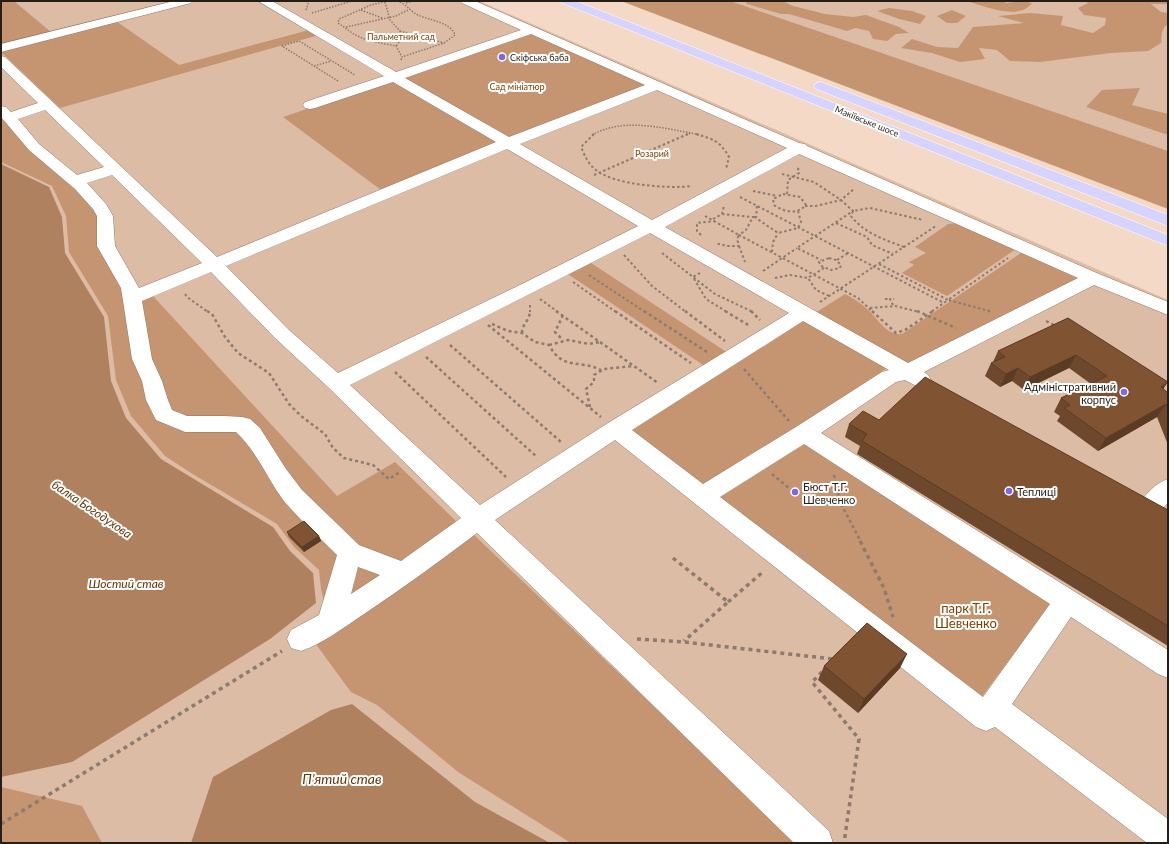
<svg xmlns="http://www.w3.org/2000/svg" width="1169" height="844" viewBox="0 0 1169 844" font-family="Lato,sans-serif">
<rect width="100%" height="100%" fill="#f3d9c6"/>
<path fill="#dcbca5" d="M 1,1 L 479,1 L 1168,300 L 1168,843 L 1,843 Z
M 674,1 L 1168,1 L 1168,173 Z"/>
<path fill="#c59572" d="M 1,1 L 14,1 L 52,33 L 1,46 Z
M 621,1 L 730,1 L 1168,151 L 1168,209 Z
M 745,1 L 783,1 L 793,6 L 825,14 L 853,17 L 866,15 L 899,27 L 909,33 L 896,34 L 887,41 L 873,39 L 869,31 L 855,28 L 847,31 L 789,14 L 781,14 L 747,4 Z
M 966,1 L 1003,1 L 1006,3 L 1027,1 L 1032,4 C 1030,5 1027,8 1025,9 C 1008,17 982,5 966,1 Z
M 1084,1 L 1168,1 L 1168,4 L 1151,4 L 1161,12 L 1168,13 L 1168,25 L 1165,26 L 1162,32 L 1161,43 L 1148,51 L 1111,53 L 1040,62 L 1010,61 L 997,50 L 979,48 L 985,59 L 960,62 L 932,53 L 901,48 L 912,39 L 937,47 L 958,48 L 973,27 L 1024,23 L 998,16 L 1030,13 L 1063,16 L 1061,25 L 1093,33 L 1105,25 L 1106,18 L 1084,15 L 1078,8 L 1088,3 Z
M 889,8 L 912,11 L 926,16 L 920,24 L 899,19 L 877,11 Z
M 952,10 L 966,16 L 957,23 L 947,23 L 937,16 Z
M 116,21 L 179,65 L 309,30 L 319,35 L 60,108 L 1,52 L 1,49 Z
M 532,32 L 650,85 L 509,138 L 401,77 Z
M 394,79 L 503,142 L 381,190 L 283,117 Z
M 1140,88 L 1132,105 L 1168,114 L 1168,134 L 1165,134 L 1086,107 L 1102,90 Z
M 1,115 L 94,206 L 127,290 L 153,296 L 337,496 L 395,462 L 458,523 L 327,613 L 321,589 L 319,570 L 294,547 L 277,524 L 191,473 L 165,456 L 131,416 L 116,380 L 108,316 L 69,252 L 66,216 L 52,186 L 1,162 Z
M 960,223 L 1016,249 L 947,296 L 902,273 L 914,265 L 909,262 L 926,253 L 915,247 L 948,224 Z
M 1024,251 L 1080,277 L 905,365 L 812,315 L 845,294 C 853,298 859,302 866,308 C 877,317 886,336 902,334 Z
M 588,261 L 728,353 L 706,367 L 565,272 Z
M 803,319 L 887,368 L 702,489 L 626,430 Z
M 808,442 L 1054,599 L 978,702 L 714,499 Z
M 472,533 L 797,843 L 571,843 L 458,772 L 377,705 L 351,692 L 315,643 Z
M 1,787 L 82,806 L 102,843 L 1,843 Z"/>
<path fill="#b0815f" d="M 1,164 L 49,187 L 62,217 L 65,253 L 104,317 L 111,381 L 126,418 L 161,459 L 273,527 L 290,551 L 313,573 L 316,603 L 270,639 L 72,762 L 1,777 Z
M 352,704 L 475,802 L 550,843 L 191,843 L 213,777 L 331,710 Z"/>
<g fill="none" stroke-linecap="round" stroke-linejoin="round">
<g stroke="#907867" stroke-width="1">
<path id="minor" d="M 174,1 L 193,1 L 191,3 L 1,52 L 1,44 Z
M 258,1 L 272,1 L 396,72 L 521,30 L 462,3 L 460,1 L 475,1 L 799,143 L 805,144 L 807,146 L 1099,274 L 1168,302 L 1168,315 L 1094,285 L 924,372 L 928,375 L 931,380 L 928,385 C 919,388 914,385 905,380 L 896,382 L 821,433 L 1168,650 L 1168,678 L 1158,674 L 1071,617 L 1012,704 L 1168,819 L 1168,843 L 1147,843 L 995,727 L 986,731 L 976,727 L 615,440 L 495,520 L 829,831 L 833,843 L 794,843 L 477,533 C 440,561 403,588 364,614 C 344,627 324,643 301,651 L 291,648 L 287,639 L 291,630 L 319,615 L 337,555 C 319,537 300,520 284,501 C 268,480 256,450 236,432 L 185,432 L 156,420 L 146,400 L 142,381 L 132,359 L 121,288 L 97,246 L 97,216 L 93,209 L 75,189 L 29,150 L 1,117 L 1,106 L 6,107 L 11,112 L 38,103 L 1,67 L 1,56 L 5,57 L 217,257 L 496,142 L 393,82 L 315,108 L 310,109 L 305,108 L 303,105 L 305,102 L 384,76 ZM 531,34 L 645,85 L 509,137 L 405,78 ZM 657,90 L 787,148 L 652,220 L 520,144 ZM 45,110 L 104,167 L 77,175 L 39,144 L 18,119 ZM 507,149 L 638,226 L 520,285 L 338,373 L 289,330 L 226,266 ZM 799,154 L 1078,278 L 908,363 L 665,227 ZM 112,175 L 202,263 L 139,288 L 115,246 L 113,216 L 106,204 L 87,183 ZM 650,233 L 789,313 L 608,423 L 480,505 L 350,385 ZM 211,272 L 275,338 L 329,388 L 461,518 L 401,561 L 359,545 L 302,490 L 286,469 L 260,428 L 250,419 L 242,417 L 225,416 L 187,416 L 172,410 L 168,400 L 162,381 L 152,359 L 142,301 ZM 803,321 L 889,370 L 882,372 L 796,427 L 703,484 L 632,430 ZM 804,444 L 1050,604 L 983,697 L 720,497 ZM 358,567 L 380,575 L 351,594 Z
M 1168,479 L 1168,503 C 1159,512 1155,515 1142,512 L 1139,505 C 1145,494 1156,483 1168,479 Z"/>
</g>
<g stroke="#fff" stroke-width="1">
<path id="major" d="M 560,1 L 576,1 L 1168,235 L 1168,246 L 562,3 Z
M 821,82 L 1168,215 L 1168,226 L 816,89 L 814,86 L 816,83 Z"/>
</g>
<path stroke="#8d7b6e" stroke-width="1.5" stroke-dasharray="1.5 1.5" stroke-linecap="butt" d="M 388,1 C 392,1 396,0 400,2 C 407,5 411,12 418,15 C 428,20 451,22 455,35 L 444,43 L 402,57 L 396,46 C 382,43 363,41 351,32 C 346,29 343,26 338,23 L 339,19 L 371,5 Z
M 385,2 L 390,20 L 400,31 L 400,41 L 396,46
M 406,3 L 413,1
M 306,10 L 309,1
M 361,10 L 382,18
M 312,13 L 352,1
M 346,27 L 396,16 L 410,9
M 400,31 L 444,43
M 400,41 L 420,36
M 378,42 L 399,35
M 401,60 L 402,57
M 314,66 L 331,61
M 338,81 L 282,46 L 299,41 L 355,75
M 592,135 C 622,118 658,127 691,133
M 686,135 L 691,133 L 700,135"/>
<path stroke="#8d7b6e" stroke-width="2" stroke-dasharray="2.5 2.5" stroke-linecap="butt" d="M 594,134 L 581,147 C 585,156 588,164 596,170 C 614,185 669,189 692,186
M 696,134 C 713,139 720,141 729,157 L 726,169
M 782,174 L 814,182 L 841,200 L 853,211 L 797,248 L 821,260
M 594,175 L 688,134
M 753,191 L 777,196
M 783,194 L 800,197 L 806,205 C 797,215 784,212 774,205 L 773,199 Z
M 787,194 L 788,180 L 799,173 L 798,169 L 800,166
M 740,197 L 944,303
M 757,206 L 756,218 L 778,233 L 798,228 L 801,222 L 798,211
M 805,206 L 816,206 L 841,200 L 854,189
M 722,214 L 753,217
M 705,216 L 739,235 L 737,239 L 739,246 L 727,246 L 715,243
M 755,217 L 753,217 L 746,230 L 739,235 L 858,298 L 873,312
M 713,219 L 722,214 L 724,206
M 836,223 L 867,237 L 872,245 L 893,254
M 701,235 L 697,231 L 697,223 L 715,221
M 739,246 L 745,262
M 904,247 C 885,240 864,233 851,216 L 853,211 L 870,208 L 923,220
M 772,252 L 773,242 L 778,233
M 662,253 L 715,294 L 753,312
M 624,255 L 652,286 L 686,312
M 829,258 L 836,260 L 841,265 L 840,268 L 831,270 L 821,266 L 819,262 Z
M 837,260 L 848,253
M 879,264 L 948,300 L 931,312
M 824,268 L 808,278 L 816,290 L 829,296
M 763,271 L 797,248
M 700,273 L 693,277 L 706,299 L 727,312
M 589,275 L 645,312
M 775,278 L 790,275 L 808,278
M 573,282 L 616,312
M 185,294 L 187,297 L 208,312
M 540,299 L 558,312
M 885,299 L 890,299
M 820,302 L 936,226
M 530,305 L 530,312
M 893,305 L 890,299 L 894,299
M 870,308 L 895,306 L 919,312
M 990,311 L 948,300 L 1008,258"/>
<path stroke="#8d7b6e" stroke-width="2.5" stroke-dasharray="3 3" stroke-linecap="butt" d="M 207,311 L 212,314 L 225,337 L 238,353 L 269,373 L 289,404 L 301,416 L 325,434 L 333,448 L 344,458 L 373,465 L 389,479 L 400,472
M 556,311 L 658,383
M 615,311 L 691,363
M 644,311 L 707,352
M 685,311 L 725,341
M 725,311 L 750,326
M 751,311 L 760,320
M 872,311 L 896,333 L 905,330 L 933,311
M 917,311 L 956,328
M 988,311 L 990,311
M 563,315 L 555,332 L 563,340
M 1046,321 L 1056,326
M 492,324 L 508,331 L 522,333 L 535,342 L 549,345 C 563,371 579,359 601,370
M 488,325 L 601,417
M 522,333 C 522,324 530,320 530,311
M 450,345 L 561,442
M 549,345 L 568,340 L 589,344 L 600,342
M 426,357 L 537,457
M 744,369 L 789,421
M 395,372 L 506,477
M 590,407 L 586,389 L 594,382 L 594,375 L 604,369 L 633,366
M 772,474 L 790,489
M 834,475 L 840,502 L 861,542"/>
<path stroke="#8d7b6e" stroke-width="3.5" stroke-dasharray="4 4" stroke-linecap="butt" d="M 860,541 L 884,588 L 893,617
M 673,558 L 728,602 L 684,641
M 728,602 L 764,571
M 637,639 L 684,642 L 833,659
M 822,672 L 812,682 L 859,739 L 844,843
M 1,824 L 282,651"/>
<use href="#minor" fill="#fff" fill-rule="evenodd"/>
<use href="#major" fill="#d6d4ff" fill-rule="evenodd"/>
</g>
<path fill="#6e482c" d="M 1068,318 L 1163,388 L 1168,393 L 1168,445 L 1157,417 L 1098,451 L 1057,421 L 1060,416 L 1054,412 L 1061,398 L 1091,384 L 1069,368 L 1024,390 L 1012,381 L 1000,387 L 985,376 L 991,363 L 993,362 L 998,351 Z
M 879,420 L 1168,510 L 1168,646 L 857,454 L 860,446 L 845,437 L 849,424 Z
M 287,532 L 319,536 L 321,541 L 304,552 L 289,537 Z
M 824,666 L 900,668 L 858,713 L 818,680 Z"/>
<path fill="#5a3b24" d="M 1076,355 L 1069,368 L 1024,390 L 1030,377 Z
M 1018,368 L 1012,381 L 1000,387 L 1006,374 Z
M 1168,382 L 1159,395 L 1161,387 Z
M 1166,404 L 1157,417 L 1098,451 L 1106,438 Z
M 319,536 L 321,541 L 304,552 L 302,547 Z
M 907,654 L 900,668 L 858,713 L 864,699 Z"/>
<path fill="#805433" stroke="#5a3b24" d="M 1068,318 L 1168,382 L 1161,387 L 1168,393 L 1168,409 L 1166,404 L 1106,438 L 1064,408 L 1070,405 L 1061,398 L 1107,376 L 1076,355 L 1030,377 L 1018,368 L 1006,374 L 991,363 L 1005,357 L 998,351 Z
M 925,377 L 1168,510 L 1168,626 L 862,441 L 867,434 L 849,424 L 863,411 L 879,420 Z
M 304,521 L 319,536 L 302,547 L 287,532 Z
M 867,623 L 907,654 L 864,699 L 824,666 Z"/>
<g fill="#7b68e4" stroke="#fff" stroke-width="1.5">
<circle cx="502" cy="57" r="4"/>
<circle cx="1124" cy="392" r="4"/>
<circle cx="1009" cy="491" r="4"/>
<circle cx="795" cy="492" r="4"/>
</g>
<g text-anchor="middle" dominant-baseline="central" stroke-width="4" stroke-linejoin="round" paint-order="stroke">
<g font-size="9" fill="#7d4103" stroke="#fff">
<text x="401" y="36">Пальметний сад</text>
<text x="517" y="86">Сад мініатюр</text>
<text x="652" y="153">Розарий</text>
</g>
<g font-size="9" fill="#261d16" stroke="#fff" text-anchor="start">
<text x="510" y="57">Скіфська баба</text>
</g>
<g font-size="9" fill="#261d16" stroke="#fff">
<text transform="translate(867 121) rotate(22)">Макіївське шосе</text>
</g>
<g font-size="11" fill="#261d16" stroke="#fff" text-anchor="start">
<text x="1116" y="386" text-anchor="end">Адміністративний<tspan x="1116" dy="13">корпус</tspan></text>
<text x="803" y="486">Бюст Т.Г.<tspan x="803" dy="13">Шевченко</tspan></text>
<text x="1017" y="491">Теплиці</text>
</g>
<g font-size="12" font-style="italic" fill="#63350b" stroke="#fff">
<text transform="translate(92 509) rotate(34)">балка Богодухова</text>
<text x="126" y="583">Шостий став</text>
</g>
<g font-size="13" fill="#7d4103" stroke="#fff">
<text x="966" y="608">парк Т.Г.<tspan x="966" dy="15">Шевченко</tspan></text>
</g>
<g font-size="14" font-style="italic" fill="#63350b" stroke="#fff">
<text x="342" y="778">П'ятий став</text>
</g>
</g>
<rect width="1169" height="844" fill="none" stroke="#261d16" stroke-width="4"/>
</svg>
